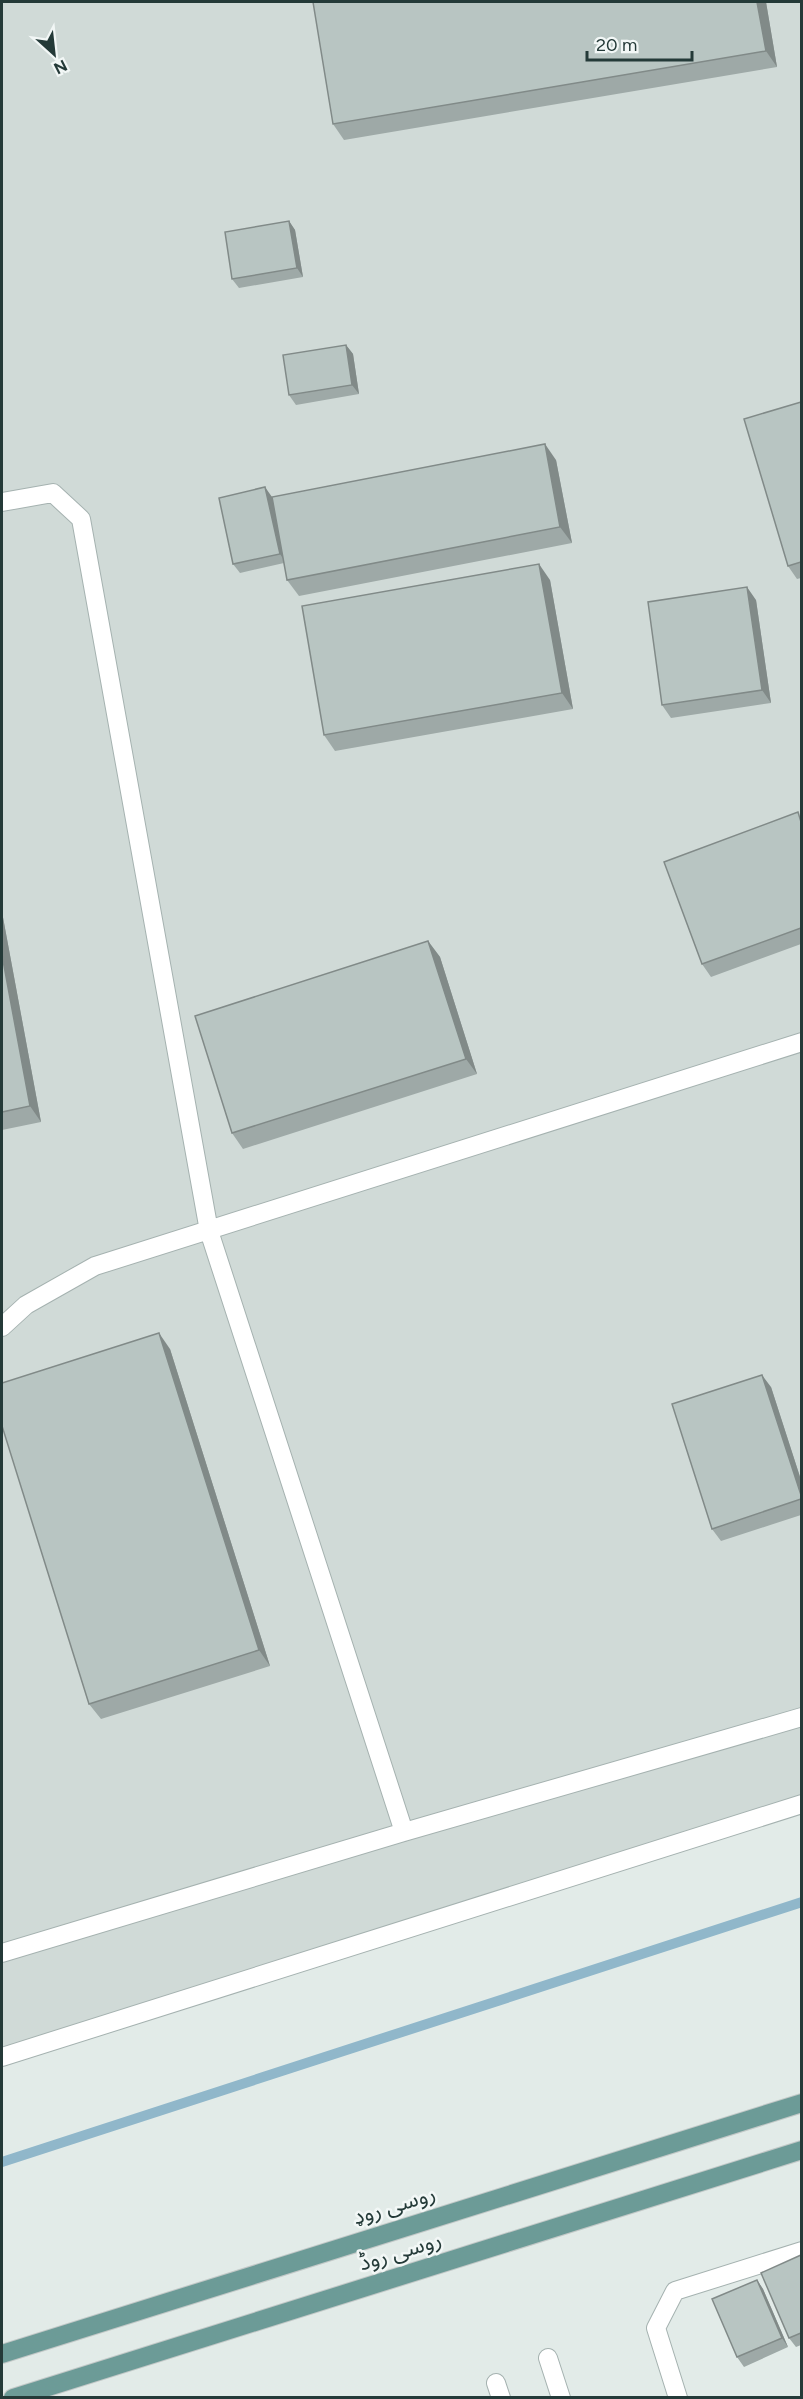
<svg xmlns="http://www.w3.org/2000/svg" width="803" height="2399" viewBox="0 0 803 2399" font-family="Figtree,'Noto Sans Arabic',sans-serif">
<rect width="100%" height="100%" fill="#e2ebe8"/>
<path fill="#d0dad7" d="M 2,2 L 801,2 L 801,1813 L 2,2067 Z"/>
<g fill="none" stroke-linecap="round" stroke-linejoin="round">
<path stroke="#90b7ca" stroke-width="10" d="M 2,2162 L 802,1902"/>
<g stroke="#a5b2b0" stroke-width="20">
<path id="minor" d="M 2,502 L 53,493 L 81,519 L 209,1231 L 404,1832
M 2,1327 L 26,1305 L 95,1266 L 802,1042
M 2,1953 L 404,1832 L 802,1717
M 2,2057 L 802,1804
M 548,2358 L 561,2398
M 496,2383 L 501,2398
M 678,2398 L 656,2328 L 675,2291 L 802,2251"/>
</g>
<g stroke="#c2c8c7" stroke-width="20">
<path id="major" d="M 2,2354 L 802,2103
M 13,2398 L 802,2150"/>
</g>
<use href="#minor" stroke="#fff" stroke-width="18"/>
<use href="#major" stroke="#6c9b97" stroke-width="18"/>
</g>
<path fill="#9ea9a7" d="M 766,2 L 777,67 L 344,140 L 333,124 Z
M 289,221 L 295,230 L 303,277 L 239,288 L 232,279 Z
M 346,345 L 353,354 L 359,394 L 296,405 L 289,395 Z
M 801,402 L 801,578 L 797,579 L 788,566 Z
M 556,460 L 572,543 L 299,596 L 287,580 L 284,563 L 240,573 L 233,564 L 272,497 Z
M 550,580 L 573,709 L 335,751 L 324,735 Z
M 756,600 L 771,703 L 671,718 L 662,705 Z
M 801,817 L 801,944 L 711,977 L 702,964 Z
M 2,912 L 41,1122 L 2,1130 Z
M 428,941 L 440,957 L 477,1074 L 243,1149 L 232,1133 Z
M 170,1349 L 270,1666 L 101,1719 L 89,1704 Z
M 771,1387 L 801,1480 L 801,1515 L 721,1541 L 712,1529 Z
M 801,2255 L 801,2345 L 796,2347 L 789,2338 Z
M 757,2280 L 763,2289 L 788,2347 L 744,2367 L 737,2357 Z"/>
<path fill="#818a88" d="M 757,2 L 766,2 L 777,67 L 766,51 Z
M 289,221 L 295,230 L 303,277 L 297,268 Z
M 346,345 L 353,354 L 359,394 L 352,385 Z
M 545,444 L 556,460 L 572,543 L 560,527 Z
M 265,487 L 272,497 L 286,563 L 280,554 Z
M 539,564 L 550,580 L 573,709 L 562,693 Z
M 747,587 L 756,600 L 771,703 L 762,690 Z
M 2,912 L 41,1122 L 30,1106 L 2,955 Z
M 428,941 L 440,957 L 477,1074 L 466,1059 Z
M 159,1333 L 170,1349 L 270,1666 L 259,1650 Z
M 762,1375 L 771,1387 L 801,1480 L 801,1495 Z
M 757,2280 L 763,2289 L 788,2347 L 782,2338 Z"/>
<path fill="#b8c5c2" stroke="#818a88" stroke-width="1.5" d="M 313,2 L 757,2 L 766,51 L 333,124 Z
M 289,221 L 297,268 L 232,279 L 225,232 Z
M 346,345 L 352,385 L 289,395 L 283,355 Z
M 801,402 L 801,562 L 788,566 L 744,419 Z
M 545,444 L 560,527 L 287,580 L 272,497 Z
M 265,487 L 280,554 L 233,564 L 219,498 Z
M 539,564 L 562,693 L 324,735 L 302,606 Z
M 747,587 L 762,690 L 662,705 L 648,602 Z
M 798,812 L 801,822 L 801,928 L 702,964 L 664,862 Z
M 428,941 L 466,1059 L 232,1133 L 195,1016 Z
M 2,955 L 30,1106 L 2,1112 Z
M 159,1333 L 259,1650 L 89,1704 L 2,1426 L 2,1383 Z
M 762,1375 L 801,1495 L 801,1499 L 712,1529 L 672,1404 Z
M 801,2255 L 801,2333 L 789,2338 L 761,2273 Z
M 757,2280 L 782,2338 L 737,2357 L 712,2299 Z"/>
<g text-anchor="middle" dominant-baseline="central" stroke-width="5" stroke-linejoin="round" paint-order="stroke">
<g font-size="22" fill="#243a38" stroke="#f2f7f6">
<text transform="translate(394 2205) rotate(-17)">روسی روډ</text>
<text transform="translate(400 2251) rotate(-17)">روسی روڈ</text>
</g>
</g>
<rect width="803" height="2399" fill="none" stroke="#243a38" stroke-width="6"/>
<g transform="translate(54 54) rotate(153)" stroke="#f2f7f6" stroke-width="4.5" paint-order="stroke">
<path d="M0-4.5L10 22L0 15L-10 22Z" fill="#243a38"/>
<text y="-9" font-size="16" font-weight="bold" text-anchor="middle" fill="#243a38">N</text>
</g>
<path d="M587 51v9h105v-9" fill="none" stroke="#243a38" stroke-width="3"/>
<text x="596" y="51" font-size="18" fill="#243a38" stroke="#f2f7f6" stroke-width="4.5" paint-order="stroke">20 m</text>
</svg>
